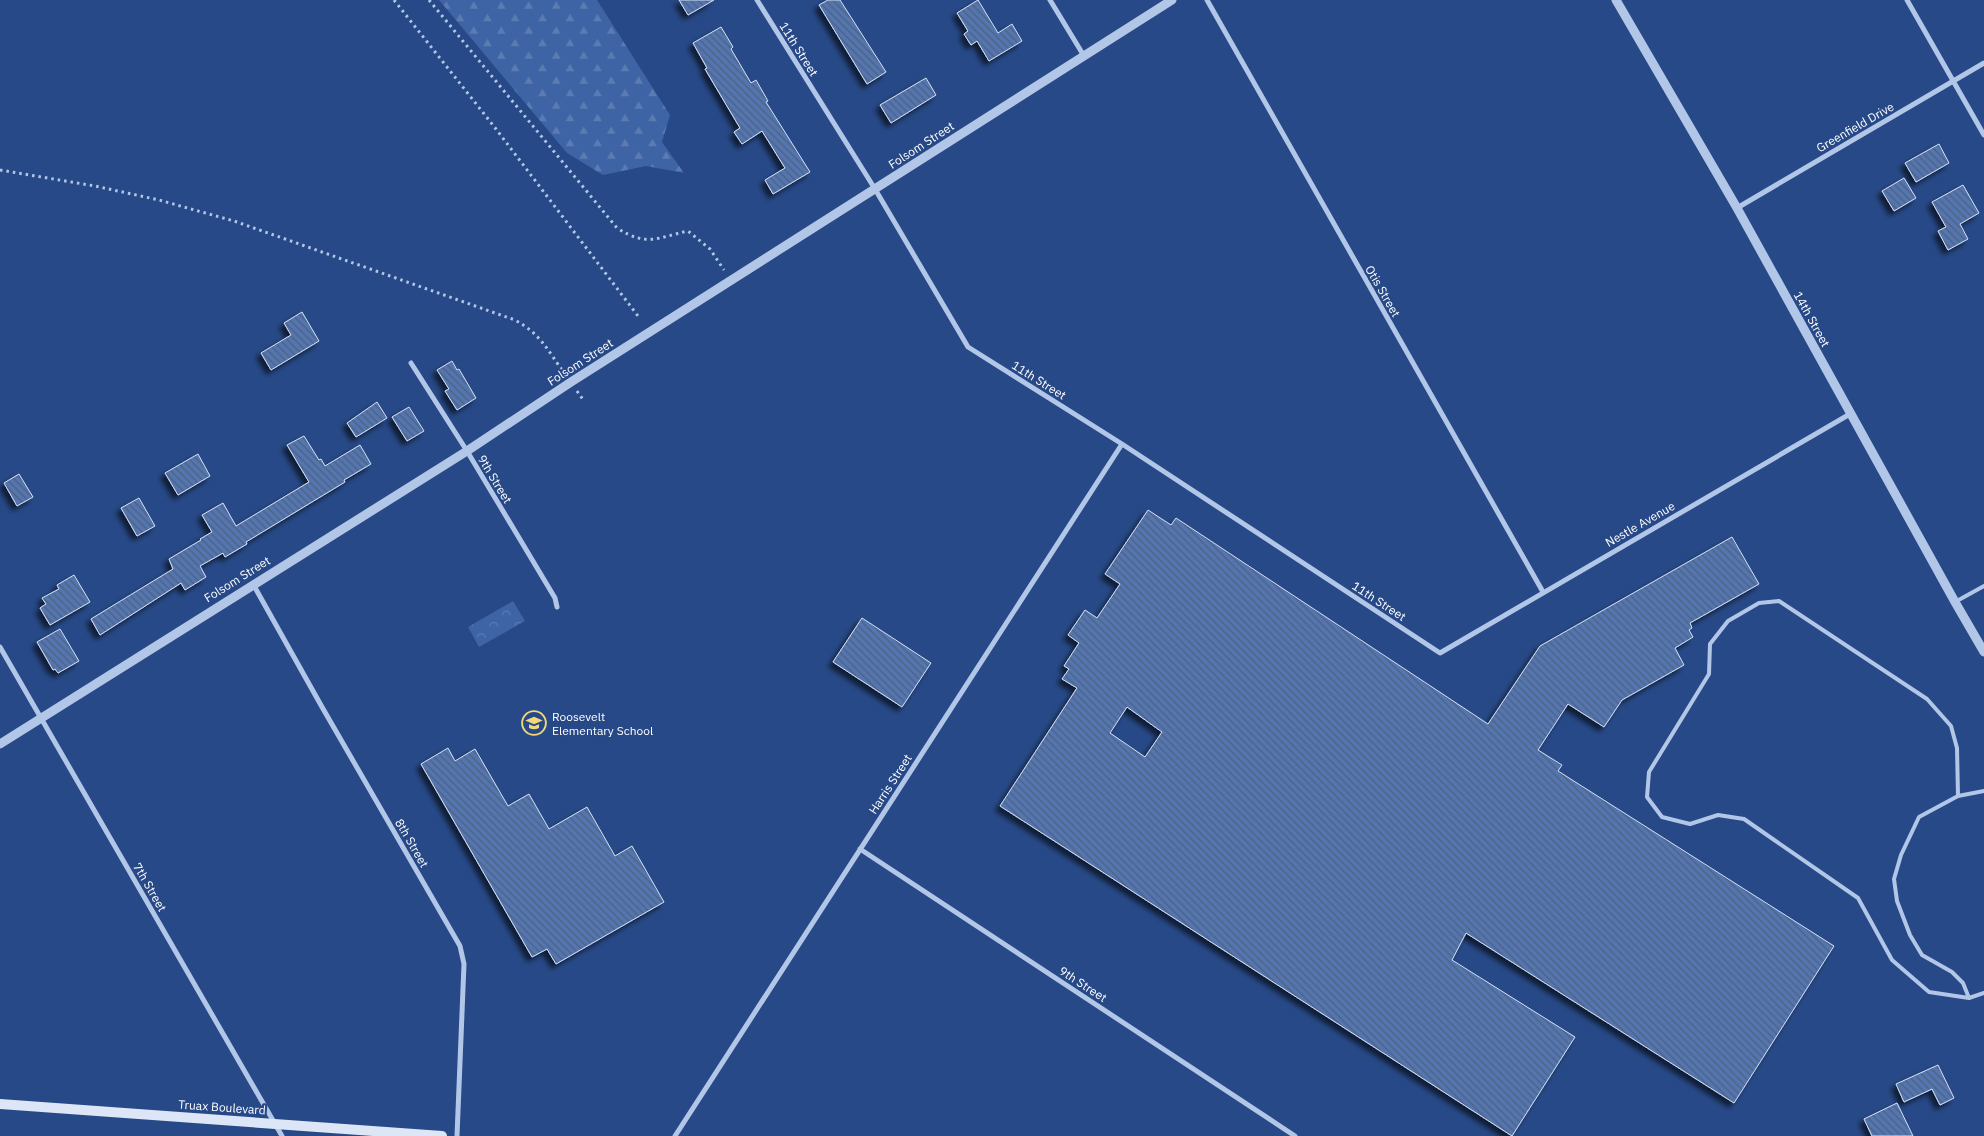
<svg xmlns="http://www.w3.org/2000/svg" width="1984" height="1136" viewBox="0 0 1984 1136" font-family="'IBM Plex Sans',sans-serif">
<defs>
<pattern id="forest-firs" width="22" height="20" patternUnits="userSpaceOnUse" patternTransform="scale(1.25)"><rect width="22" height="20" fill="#3e64a5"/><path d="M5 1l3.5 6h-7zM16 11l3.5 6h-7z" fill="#5b7bb2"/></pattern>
<pattern id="park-crowns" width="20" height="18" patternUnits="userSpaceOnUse" patternTransform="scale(1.25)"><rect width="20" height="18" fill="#3e64a5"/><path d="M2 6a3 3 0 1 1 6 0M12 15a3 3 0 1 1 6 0" fill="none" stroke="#5b7bb2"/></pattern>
<pattern id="building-back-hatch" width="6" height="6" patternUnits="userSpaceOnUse" patternTransform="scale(1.25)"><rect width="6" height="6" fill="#5375b0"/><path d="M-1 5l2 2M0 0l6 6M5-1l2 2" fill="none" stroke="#50607e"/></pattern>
<filter id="shadow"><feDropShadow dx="-4.5" dy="4.5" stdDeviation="2.5" flood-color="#0009"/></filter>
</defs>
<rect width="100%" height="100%" fill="#274987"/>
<path fill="url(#forest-firs)" d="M 439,0 L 597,0 L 670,115 L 662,142 L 684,173 L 646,166 L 603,175 L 567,153 Z"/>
<path fill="url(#park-crowns)" d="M 513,601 L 525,621 L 479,647 L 468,627 Z"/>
<path fill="url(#building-back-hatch)" stroke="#d6e2f6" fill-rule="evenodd" filter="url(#shadow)" d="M 679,0 L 714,0 L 688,15 Z
M 828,0 L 840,0 L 886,72 L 867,84 L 819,5 Z
M 978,0 L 998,33 L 1012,24 L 1022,41 L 989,61 L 977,41 L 971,45 L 964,34 L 968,31 L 957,13 Z
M 721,27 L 733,47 L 731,49 L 751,83 L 756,80 L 768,101 L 766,102 L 810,172 L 773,194 L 765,180 L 785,168 L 762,131 L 742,144 L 734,132 L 740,128 L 705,69 L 707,68 L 693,43 Z
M 926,78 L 936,95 L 891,123 L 880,105 Z
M 1939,144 L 1949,163 L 1916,182 L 1905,163 Z
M 1904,178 L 1916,198 L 1894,211 L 1882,191 Z
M 1963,185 L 1979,213 L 1960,224 L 1968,239 L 1948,250 L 1938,231 L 1946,227 L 1932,202 Z
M 302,312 L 319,341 L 271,370 L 261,353 L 291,335 L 284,323 Z
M 452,361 L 457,370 L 459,369 L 476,398 L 457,410 L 445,391 L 449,389 L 437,370 Z
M 377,402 L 387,418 L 356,437 L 347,423 Z
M 409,407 L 424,431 L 407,441 L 392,417 Z
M 304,436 L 319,460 L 321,459 L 325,466 L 360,445 L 371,464 L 344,480 L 345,482 L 246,542 L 247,544 L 225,557 L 223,553 L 200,566 L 206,577 L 185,590 L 181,583 L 100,635 L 91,619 L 173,569 L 169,559 L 201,540 L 200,539 L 212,532 L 202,515 L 223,503 L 236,526 L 309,482 L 287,445 Z
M 198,454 L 210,476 L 178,495 L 165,473 Z
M 19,474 L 33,497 L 17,506 L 4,483 Z
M 139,498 L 155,526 L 137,536 L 121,508 Z
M 1148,510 L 1171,525 L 1176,518 L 1488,724 L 1540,646 L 1732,537 L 1759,584 L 1690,623 L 1692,628 L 1689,630 L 1693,637 L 1675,648 L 1684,665 L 1622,700 L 1604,727 L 1568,704 L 1538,750 L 1562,765 L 1558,771 L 1834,946 L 1734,1103 L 1466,933 L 1452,960 L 1575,1037 L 1512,1136 L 1000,806 L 1077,688 L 1062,679 L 1069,669 L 1064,666 L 1079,643 L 1068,635 L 1085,610 L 1097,618 L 1120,584 L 1105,574 ZM 1127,707 L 1162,732 L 1145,757 L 1110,733 Z
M 74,575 L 90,602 L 50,625 L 40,608 L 46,604 L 42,598 L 59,589 L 57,585 Z
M 862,618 L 931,663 L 902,707 L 833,662 Z
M 60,629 L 79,661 L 58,673 L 55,669 L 53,670 L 37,642 Z
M 448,748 L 455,761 L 475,749 L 508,806 L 529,794 L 549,829 L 587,807 L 615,856 L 632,846 L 664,902 L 556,964 L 547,949 L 532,957 L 421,764 Z
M 1938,1065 L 1954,1098 L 1940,1105 L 1932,1089 L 1904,1102 L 1896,1084 Z
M 1897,1103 L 1913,1136 L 1872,1136 L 1864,1119 Z"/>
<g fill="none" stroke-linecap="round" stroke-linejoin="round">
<path stroke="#b2c6e8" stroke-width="3" stroke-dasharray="2.5 4" stroke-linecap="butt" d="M 394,0 L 496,129 L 638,316
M 429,0 L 617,228 C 647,247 656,238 688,231 L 710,249 L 724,270
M 0,170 L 95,186 L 159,200 L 234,221 L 515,320 C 542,335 547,350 565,374
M 577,391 L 584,401"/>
<path stroke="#b2c6e8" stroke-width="4" d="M 1955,602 L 1984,586
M 1958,796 L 1957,748 L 1951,726 L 1927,699 L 1779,601 L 1759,603 L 1728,621 L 1710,644 L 1709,674 L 1649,772 L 1647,797 L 1662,817 L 1690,824 L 1718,815 L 1744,819 L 1858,898 L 1892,960 L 1929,992 L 1969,998 L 1984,993
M 1969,998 L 1963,983 L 1952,972 L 1922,955 L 1910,935 L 1897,901 L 1894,879 L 1901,855 L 1919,817 L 1958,796 L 1984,791"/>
<path stroke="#b2c6e8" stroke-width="5" d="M 757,0 L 875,189 L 968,347 L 1122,444 L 1440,653 L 1850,414
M 1050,0 L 1084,56
M 1207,0 L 1543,592
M 1907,0 L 1984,135
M 1737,208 L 1984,63
M 411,363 L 467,451 L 555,598 L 557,607
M 253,584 L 322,707 L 460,946 L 464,964 L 457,1136
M 0,647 L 282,1136
M 860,849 L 1295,1136
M 675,1136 L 1122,444"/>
<path stroke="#b2c6e8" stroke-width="9" d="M 1616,0 L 1737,208 L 1955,602 L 1984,652
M 0,744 L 467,451 L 571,382 L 1172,0"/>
<path stroke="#dce6f7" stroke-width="10" d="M 0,1104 L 442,1136"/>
</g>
<defs>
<g id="school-ring" transform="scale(1.25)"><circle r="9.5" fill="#274987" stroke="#f1d878" stroke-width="1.5"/><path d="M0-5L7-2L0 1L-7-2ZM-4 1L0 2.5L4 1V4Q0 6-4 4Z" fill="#f1d878"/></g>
</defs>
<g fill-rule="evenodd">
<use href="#school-ring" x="534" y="723"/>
</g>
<g text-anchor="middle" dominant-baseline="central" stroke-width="4.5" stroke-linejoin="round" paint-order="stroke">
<g font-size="12" fill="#fff" stroke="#274987">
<text transform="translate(799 49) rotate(58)">11th Street</text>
<text transform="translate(1855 127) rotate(-30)">Greenfield Drive</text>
<text transform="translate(921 145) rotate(-33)">Folsom Street</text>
<text transform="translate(1383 291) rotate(60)">Otis Street</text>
<text transform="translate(1812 319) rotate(61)">14th Street</text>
<text transform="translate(580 362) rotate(-33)">Folsom Street</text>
<text transform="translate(1039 380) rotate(32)">11th Street</text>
<text transform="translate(495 479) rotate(59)">9th Street</text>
<text transform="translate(1640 524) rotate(-30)">Nestle Avenue</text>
<text transform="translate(237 579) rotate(-32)">Folsom Street</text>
<text transform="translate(1379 601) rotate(33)">11th Street</text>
<text transform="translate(890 784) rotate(-57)">Harris Street</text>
<text transform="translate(412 843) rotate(60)">8th Street</text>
<text transform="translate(150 887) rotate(60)">7th Street</text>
<text transform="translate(1083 984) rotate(33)">9th Street</text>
<text transform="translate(222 1107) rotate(4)">Truax Boulevard</text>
</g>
<g font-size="12" fill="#fff" stroke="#274987" text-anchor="start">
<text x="552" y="716">Roosevelt<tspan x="552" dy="14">Elementary School</tspan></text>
</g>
</g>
</svg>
